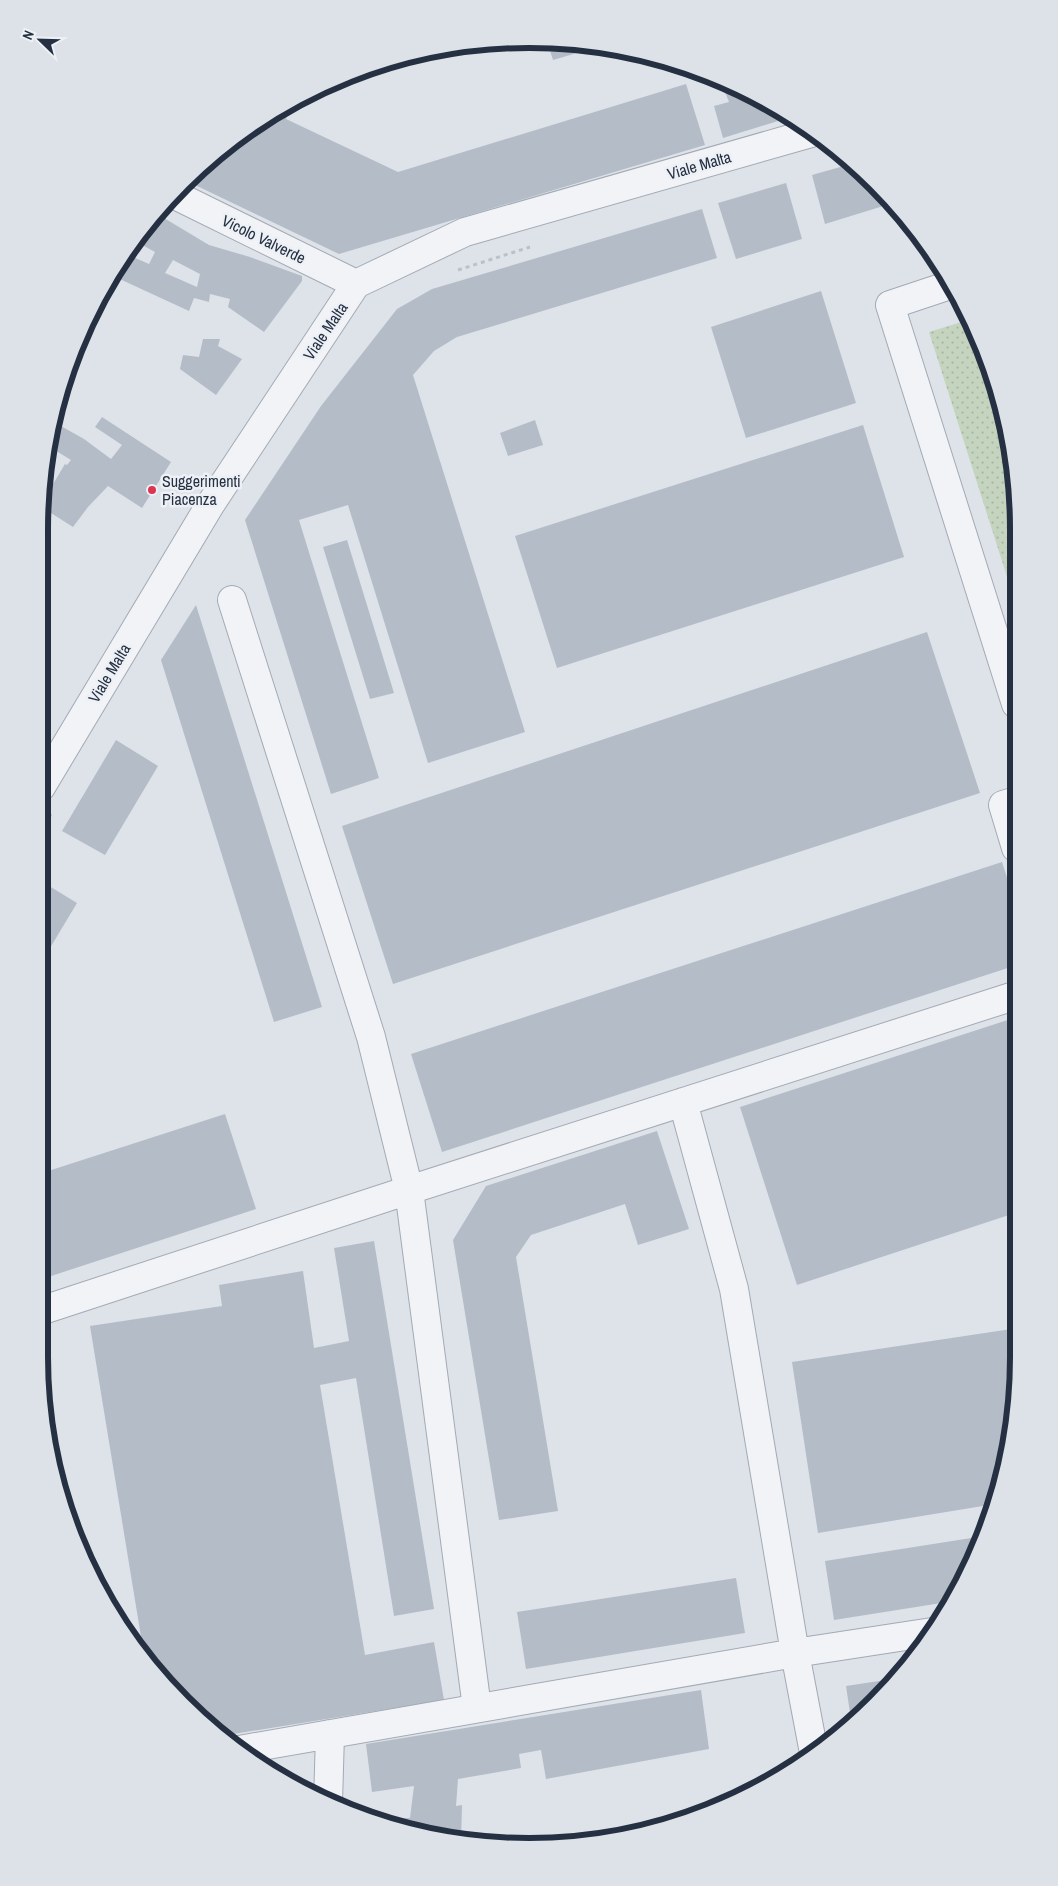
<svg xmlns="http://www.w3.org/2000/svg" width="1058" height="1886" viewBox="0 0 1058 1886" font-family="'Archivo Narrow',sans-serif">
<defs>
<pattern id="grass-dots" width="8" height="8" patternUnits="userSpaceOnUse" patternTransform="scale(1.25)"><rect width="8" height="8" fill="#c4d4be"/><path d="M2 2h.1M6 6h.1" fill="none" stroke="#a8b6a4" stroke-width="1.8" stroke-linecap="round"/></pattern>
</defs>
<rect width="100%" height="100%" fill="#dee3e9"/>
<path fill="url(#grass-dots)" d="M 968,320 L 993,371 L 1015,465 L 1016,605 L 929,332 Z"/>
<path fill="#b4bcc7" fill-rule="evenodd" d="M 547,41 L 593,43 L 594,48 L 553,60 Z
M 723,81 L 774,105 L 791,117 L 723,138 L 714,106 L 729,102 L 721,82 Z
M 686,84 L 705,145 L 339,254 L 193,184 L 202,167 L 231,140 L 295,100 L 286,119 L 398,172 Z
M 851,164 L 875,182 L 893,203 L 825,224 L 812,175 Z
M 786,183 L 802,239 L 736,259 L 718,203 Z
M 158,209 L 161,211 L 159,215 L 209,245 L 250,257 L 302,276 L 302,281 L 264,332 L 228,307 L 230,299 L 210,294 L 209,302 L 194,298 L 189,311 L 111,275 L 126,254 L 149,264 L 155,252 L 135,241 ZM 173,260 L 200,274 L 197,287 L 165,273 Z
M 702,209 L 717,258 L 457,337 L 434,351 L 413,375 L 525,732 L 428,763 L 348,505 L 299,520 L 379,778 L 331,794 L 245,520 L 321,406 L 397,309 L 432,289 Z
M 821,291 L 856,403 L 746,438 L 711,327 Z
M 203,339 L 220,339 L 218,346 L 242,359 L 216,395 L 180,369 L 183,355 L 199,357 Z
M 102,417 L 171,462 L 142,508 L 108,486 L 88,507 L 73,527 L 40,506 L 65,464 L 67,465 L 71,460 L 48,446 L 52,421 L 84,439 L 111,459 L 122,445 L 95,427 Z
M 535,420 L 543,445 L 508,456 L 500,433 Z
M 863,425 L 904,557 L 557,668 L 515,536 Z
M 347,540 L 394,693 L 370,699 L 323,547 Z
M 196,605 L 322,1007 L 274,1022 L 161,660 Z
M 927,632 L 980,793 L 393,984 L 342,826 Z
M 116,740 L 158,766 L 105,855 L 62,831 Z
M 1002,862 L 1017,909 L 1017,965 L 442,1152 L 411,1054 Z
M 41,881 L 77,903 L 41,963 Z
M 1017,1017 L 1018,1212 L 797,1285 L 740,1107 Z
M 225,1114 L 256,1209 L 42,1279 L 42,1173 Z
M 657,1131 L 689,1229 L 638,1245 L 625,1204 L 531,1235 L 516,1257 L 558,1511 L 499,1520 L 453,1240 L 486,1186 Z
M 42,1137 L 49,1152 L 42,1154 Z
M 374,1241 L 434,1609 L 394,1616 L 356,1378 L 320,1385 L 365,1655 L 434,1642 L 444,1700 L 221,1736 L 183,1704 L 145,1661 L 90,1326 L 222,1306 L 219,1285 L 303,1271 L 314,1348 L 349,1341 L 334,1248 Z
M 1018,1328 L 1018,1389 L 995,1504 L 818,1533 L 792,1362 Z
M 43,1392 L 60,1487 L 58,1487 L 43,1421 Z
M 984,1536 L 954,1601 L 834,1620 L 825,1561 Z
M 736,1578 L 745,1633 L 526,1669 L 517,1612 Z
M 899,1678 L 898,1680 L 852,1726 L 846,1686 Z
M 701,1690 L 709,1749 L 546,1779 L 541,1750 L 519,1754 L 521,1768 L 458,1779 L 456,1806 L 462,1805 L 461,1842 L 402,1830 L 373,1819 L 410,1818 L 414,1786 L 372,1792 L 366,1744 Z"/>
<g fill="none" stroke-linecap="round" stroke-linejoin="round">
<g stroke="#a3aab4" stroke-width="30">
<path id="minor" d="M 173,194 L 356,284
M 950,285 L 890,305 L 1016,704
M 232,600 L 371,1037 L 409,1190 L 477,1708
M 41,787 L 210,505 L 356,284 L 465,232 L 811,133
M 1016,801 L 1003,805 L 1016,848
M 683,1102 L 734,1289 L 795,1653 L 814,1753
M 43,1310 L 409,1190 L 1017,995
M 239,1750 L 795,1653 L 932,1632
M 328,1803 L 330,1734"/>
</g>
<path stroke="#bcc0c8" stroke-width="3" stroke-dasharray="4 4" stroke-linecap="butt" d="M 458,270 L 530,247
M 41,831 L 51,814"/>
<use href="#minor" stroke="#f1f3f7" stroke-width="28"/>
</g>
<circle fill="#dd3453" stroke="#edf1f6" stroke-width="2" cx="152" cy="490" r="5"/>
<g text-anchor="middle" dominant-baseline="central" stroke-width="5" stroke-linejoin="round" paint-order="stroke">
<g font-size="16" fill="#253042" stroke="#edf1f6">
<text transform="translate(699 165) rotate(-16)">Viale Malta</text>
<text transform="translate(264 239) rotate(26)">Vicolo Valverde</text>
<text transform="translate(325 331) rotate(-56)">Viale Malta</text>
<text transform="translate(109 673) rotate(-59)">Viale Malta</text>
</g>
<g font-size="16" fill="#253042" stroke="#edf1f6" text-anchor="start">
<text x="162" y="481">Suggerimenti<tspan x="162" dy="18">Piacenza</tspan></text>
</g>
</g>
<path d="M0 0H1058V1886H0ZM529 48H529A481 481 0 0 1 1010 529V1357A481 481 0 0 1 529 1838H529A481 481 0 0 1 48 1357V529A481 481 0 0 1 529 48Z" fill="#dde2e8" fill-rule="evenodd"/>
<path fill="none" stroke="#253042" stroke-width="6" d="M529 48H529A481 481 0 0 1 1010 529V1357A481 481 0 0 1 529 1838H529A481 481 0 0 1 48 1357V529A481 481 0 0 1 529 48Z"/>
<g transform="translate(40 40) rotate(293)" stroke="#edf1f6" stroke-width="4" paint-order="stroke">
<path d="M0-4L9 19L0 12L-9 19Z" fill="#253042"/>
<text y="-8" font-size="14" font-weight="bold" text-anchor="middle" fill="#253042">N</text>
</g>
</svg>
